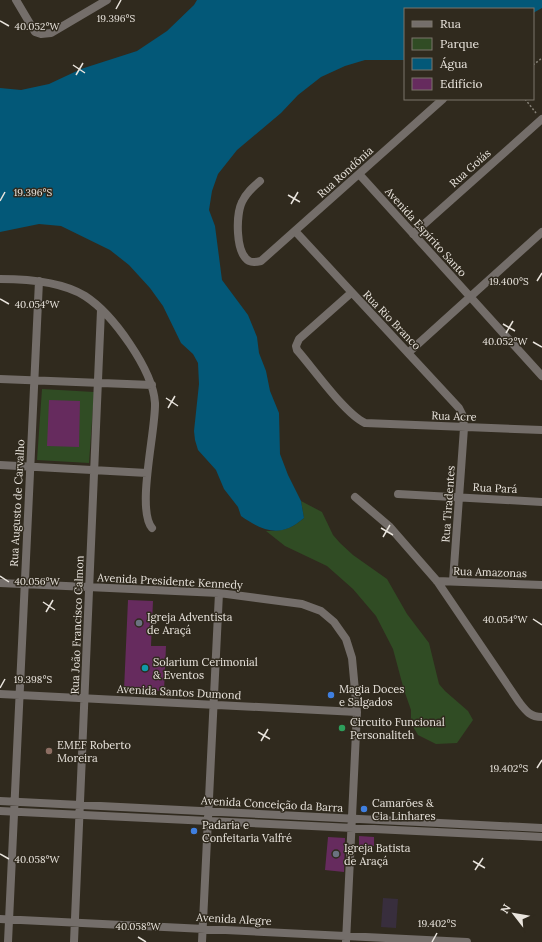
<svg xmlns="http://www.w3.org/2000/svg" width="542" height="942" viewBox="0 0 542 942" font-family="Lora,serif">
<rect width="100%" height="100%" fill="#302a1e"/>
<path fill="#382e3d" d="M 383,898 L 398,899 L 396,928 L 381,927 Z"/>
<path fill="#304c24" d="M 42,389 L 94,392 L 89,463 L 37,460 Z
M 301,501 L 322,512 L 333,535 L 340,543 L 353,555 L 387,579 L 407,614 L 429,643 L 439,684 L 445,691 L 468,711 L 473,720 L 457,743 L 436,744 L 418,735 L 411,723 L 411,710 L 404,690 L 393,649 L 376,616 L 353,589 L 327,566 L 285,546 L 266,531 C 283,531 291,529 304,518 Z"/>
<path fill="#035878" d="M 197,0 L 542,0 L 542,8 L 533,13 L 533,9 L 405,9 L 405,60 L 365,60 L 345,66 L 321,77 L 298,95 L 281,113 L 237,150 L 218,174 L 212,191 L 209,210 L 215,226 L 222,280 L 248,315 L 257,337 L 259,353 L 266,371 L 270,391 L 279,413 L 280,454 L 288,475 L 301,501 L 304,518 C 281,538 264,532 241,516 L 238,507 L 224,489 L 216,470 L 198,450 L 195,440 L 194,431 L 199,384 L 198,363 L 193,354 L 181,343 L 163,306 L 150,288 L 129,265 L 110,250 L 61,226 L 39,224 L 0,232 L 0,88 L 21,90 L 49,84 L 81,69 L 137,51 L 167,31 L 194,5 Z"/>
<path fill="#662b5e" d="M 49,400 L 80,401 L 79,447 L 47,446 Z
M 128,600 L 153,601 L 151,646 L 166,646 L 164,691 L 124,690 Z
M 359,836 L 374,837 L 374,846 L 359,846 Z
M 328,837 L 345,838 L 344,872 L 325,870 Z"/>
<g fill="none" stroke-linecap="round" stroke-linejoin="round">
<path stroke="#868177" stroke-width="1.5" stroke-dasharray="2 2" stroke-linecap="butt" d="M 533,65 L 542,58
M 525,99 L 536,113"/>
<path stroke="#746e6a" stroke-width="8" d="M 16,0 L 35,32 L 41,34 L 51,33 L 107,0
M 359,174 L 542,376
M 260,181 C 253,187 246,193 242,202 C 236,214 235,253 249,261 C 253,263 257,262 261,261 L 443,99
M 295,231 L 459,408 L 463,416 L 464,428 L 453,581
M 413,234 L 542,119
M 0,279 C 27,279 61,281 85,296 C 113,314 153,370 155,403 C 156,430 136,509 152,528
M 351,293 L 299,339 L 296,346 L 297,350 C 313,368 345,414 365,423 L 542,430
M 408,353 L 542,232
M 0,379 L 152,385
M 0,465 L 147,473
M 398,494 L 542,502
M 355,497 L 389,526 L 437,581 L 519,702 C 526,711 530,717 542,717
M 437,581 L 542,585
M 0,583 L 219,593 L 302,604 L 321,611 L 334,622 L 346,639 L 352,658 L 357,712 L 346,942
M 0,694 L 357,712
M 0,801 L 542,828
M 0,811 L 542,837
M 0,919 L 467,942
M 8,942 L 39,281
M 74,942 L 101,310
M 202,942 L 219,593"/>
</g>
<path fill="none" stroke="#e9e4dd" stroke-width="1.5" d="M 116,9 L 121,0M 0,21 L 9,26M 73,65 L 85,73M 76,75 L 83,63M 288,195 L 300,202M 0,201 L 5,192M 291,204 L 298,192M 537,281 L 542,273M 0,299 L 9,304M 503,324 L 515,331M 506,333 L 513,321M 533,342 L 542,347M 166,398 L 178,406M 168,408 L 175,396M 381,528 L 393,535M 383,537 L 390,525M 0,576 L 9,582M 43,602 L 55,610M 46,612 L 53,600M 533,619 L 542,625M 0,688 L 5,679M 258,732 L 270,739M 261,741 L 268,729M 537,768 L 542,760M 0,854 L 9,859M 473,861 L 485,868M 475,870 L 483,858M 138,937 L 146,942M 432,942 L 437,933"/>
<g fill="#6b7280" stroke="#302a1e" stroke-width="1.5">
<circle cx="139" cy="623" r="4"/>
<circle cx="336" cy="854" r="4"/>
</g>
<circle fill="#0f9aa8" stroke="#302a1e" stroke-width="1.5" cx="145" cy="668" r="4"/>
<g fill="#3f7fe0" stroke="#302a1e" stroke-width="1.5">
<circle cx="331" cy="695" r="4"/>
<circle cx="364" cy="809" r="4"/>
<circle cx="194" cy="831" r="4"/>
</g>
<circle fill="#2e9e5b" stroke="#302a1e" stroke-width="1.5" cx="342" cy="728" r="4"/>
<circle fill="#8d6e63" stroke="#302a1e" stroke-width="1.5" cx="49" cy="751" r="4"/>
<g text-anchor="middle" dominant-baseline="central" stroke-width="3" stroke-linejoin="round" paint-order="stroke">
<g font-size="11" fill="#e9e4dd" stroke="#302a1e">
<text transform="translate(470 168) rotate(-42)">Rua Goiás</text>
<text transform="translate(345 172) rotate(-42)">Rua Rondônia</text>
<text transform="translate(426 232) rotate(48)">Avenida Espírito Santo</text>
<text transform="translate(392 320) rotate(46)">Rua Rio Branco</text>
<text transform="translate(454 416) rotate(2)">Rua Acre</text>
<text transform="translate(495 488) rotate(3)">Rua Pará</text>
<text transform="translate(17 503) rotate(-87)">Rua Augusto de Carvalho</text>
<text transform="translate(448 504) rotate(-86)">Rua Tiradentes</text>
<text transform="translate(490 572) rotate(2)">Rua Amazonas</text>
<text transform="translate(170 581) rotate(3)">Avenida Presidente Kennedy</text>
<text transform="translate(77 625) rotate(-88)">Rua João Francisco Calmon</text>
<text transform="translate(179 692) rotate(3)">Avenida Santos Dumond</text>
<text transform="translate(272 804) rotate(3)">Avenida Conceição da Barra</text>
<text transform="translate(234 919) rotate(3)">Avenida Alegre</text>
</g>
<g font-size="11" fill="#e9e4dd" stroke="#302a1e" text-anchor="start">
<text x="147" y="617">Igreja Adventista<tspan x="147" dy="13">de Araçá</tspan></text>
<text x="153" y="662">Solarium Cerimonial<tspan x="153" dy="13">&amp; Eventos</tspan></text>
<text x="339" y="689">Magia Doces<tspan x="339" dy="13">e Salgados</tspan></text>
<text x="350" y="722">Circuito Funcional<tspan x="350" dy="13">Personaliteh</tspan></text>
<text x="57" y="745">EMEF Roberto<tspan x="57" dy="13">Moreira</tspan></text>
<text x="372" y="803">Camarões &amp;<tspan x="372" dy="13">Cia Linhares</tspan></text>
<text x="202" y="825">Padaria e<tspan x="202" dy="13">Confeitaria Valfré</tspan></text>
<text x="344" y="848">Igreja Batista<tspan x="344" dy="13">de Araçá</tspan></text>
</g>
</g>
<g font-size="10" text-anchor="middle" fill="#e9e4dd" stroke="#302a1e" stroke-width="3" stroke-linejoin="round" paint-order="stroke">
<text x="116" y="22">19.396°S</text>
<text x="37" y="30">40.052°W</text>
<text x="33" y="196">19.396°S</text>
<text x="509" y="285">19.400°S</text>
<text x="37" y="308">40.054°W</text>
<text x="505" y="345">40.052°W</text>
<text x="37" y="585">40.056°W</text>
<text x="505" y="623">40.054°W</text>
<text x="33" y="683">19.398°S</text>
<text x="509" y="772">19.402°S</text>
<text x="37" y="863">40.058°W</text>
<text x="437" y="927">19.402°S</text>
<text x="138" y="930">40.058°W</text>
</g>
<rect x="404" y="8" width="130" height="92" fill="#302a1e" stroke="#7a746a"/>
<rect x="412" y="21" width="20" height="6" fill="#746e6a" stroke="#7a746a"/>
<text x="440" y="28" font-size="12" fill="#e9e4dd">Rua</text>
<rect x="412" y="38" width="20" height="12" fill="#304c24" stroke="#7a746a"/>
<text x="440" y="48" font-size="12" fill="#e9e4dd">Parque</text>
<rect x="412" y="58" width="20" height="12" fill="#035878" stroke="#7a746a"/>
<text x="440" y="68" font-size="12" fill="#e9e4dd">Água</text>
<rect x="412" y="78" width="20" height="12" fill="#662b5e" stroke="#7a746a"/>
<text x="440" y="88" font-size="12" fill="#e9e4dd">Edifício</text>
<g transform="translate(514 914) rotate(301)" stroke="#302a1e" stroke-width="3" paint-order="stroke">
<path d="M0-3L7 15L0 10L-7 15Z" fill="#e9e4dd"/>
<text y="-6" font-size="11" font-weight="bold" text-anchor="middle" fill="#e9e4dd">N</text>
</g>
</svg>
